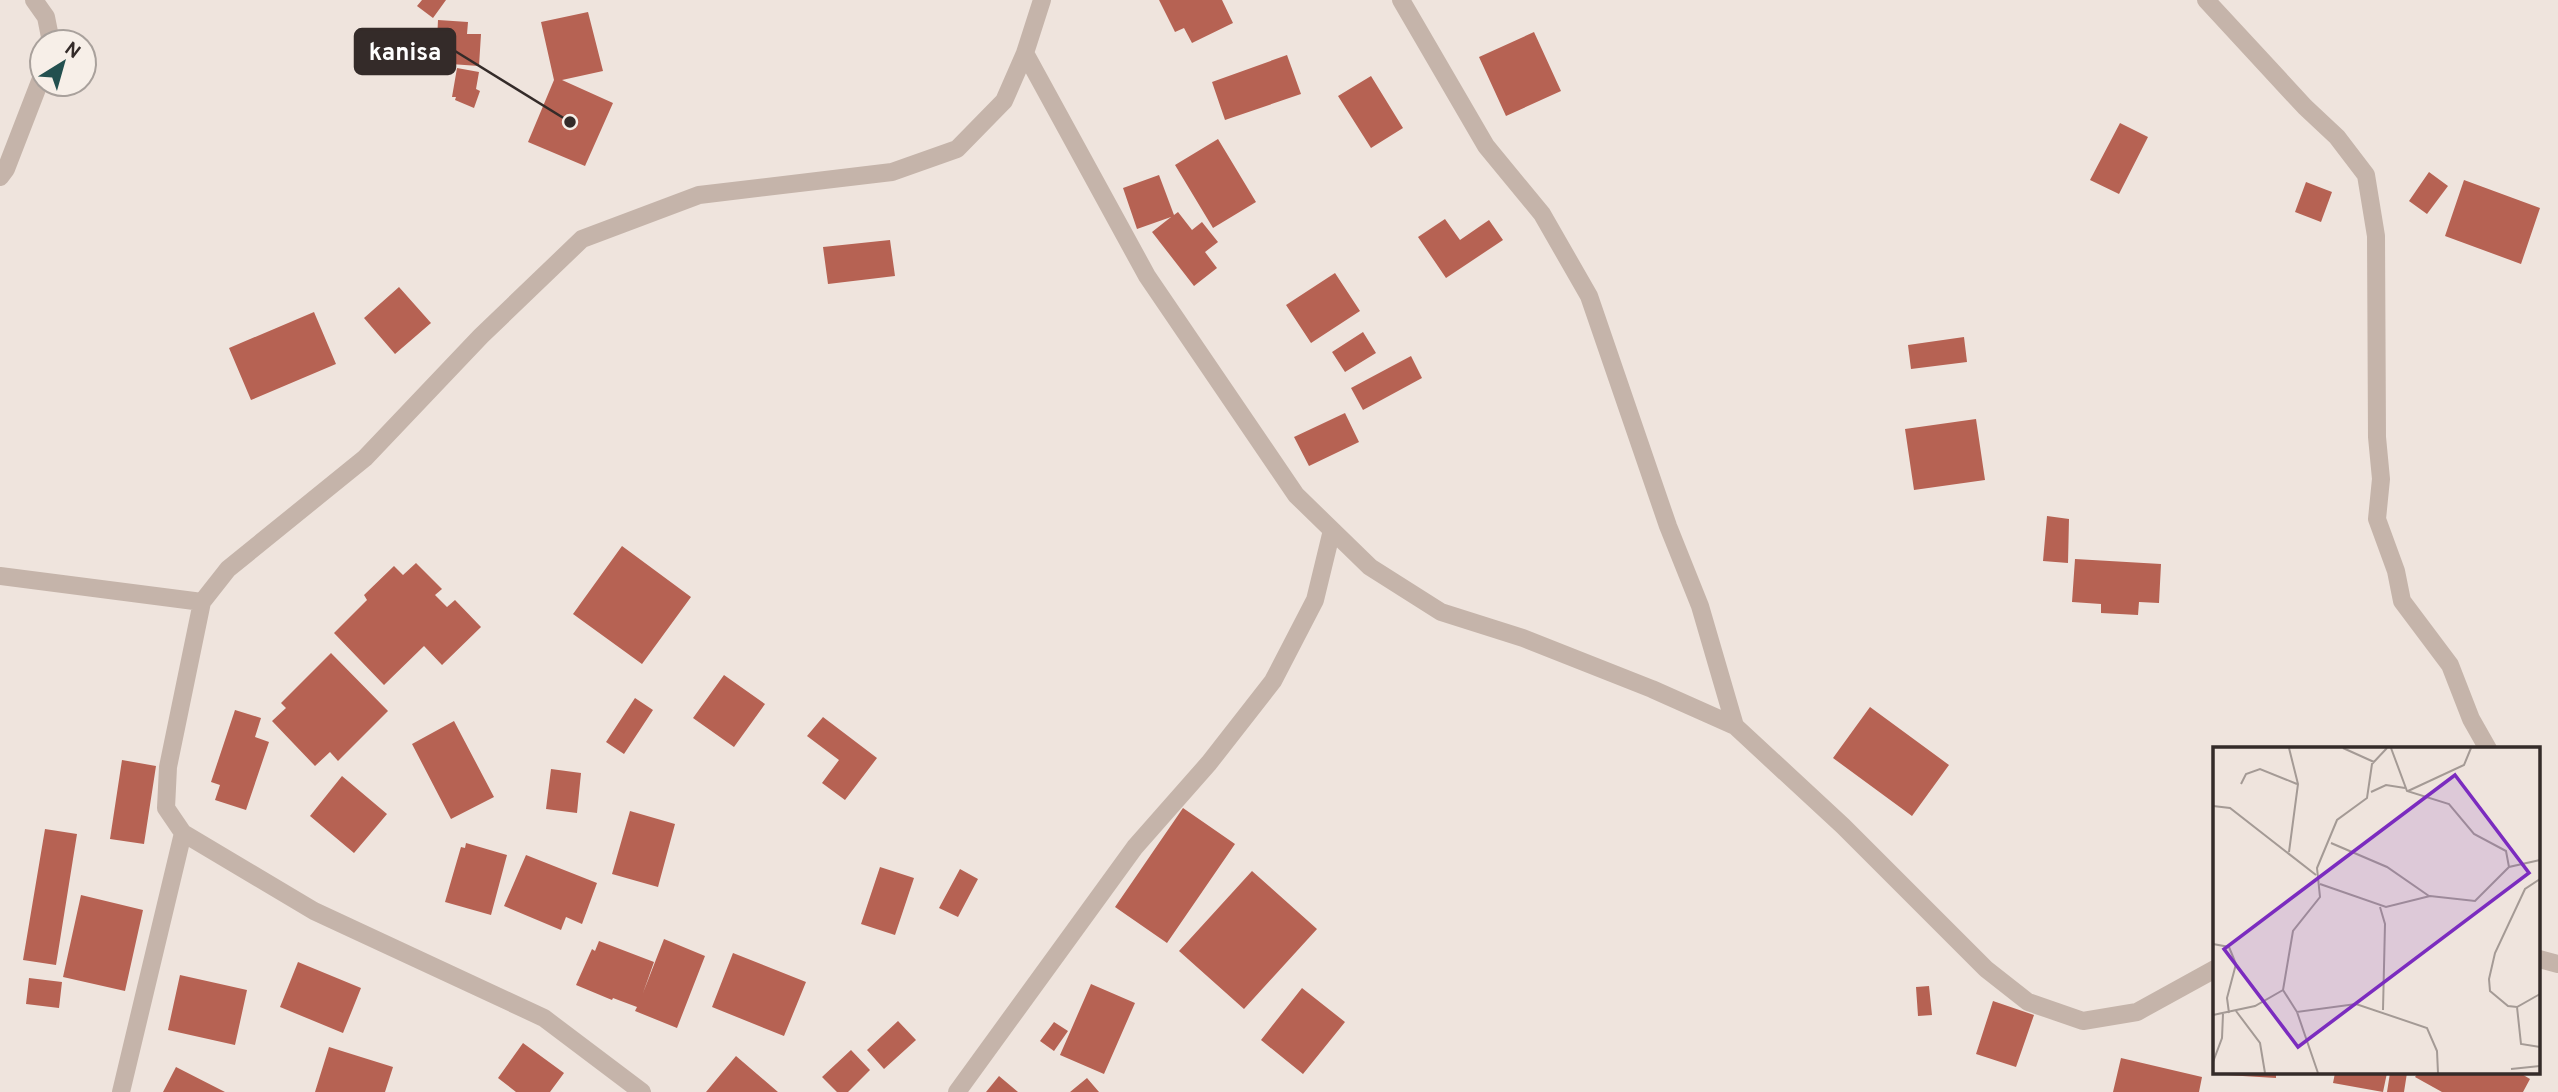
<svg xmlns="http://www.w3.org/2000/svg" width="2558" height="1092" viewBox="0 0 2558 1092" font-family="Overpass,sans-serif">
<rect width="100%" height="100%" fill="#efe4dd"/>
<path fill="#b66253" d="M 422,0 L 446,0 L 433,18 L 417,6 Z
M 1159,0 L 1222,0 L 1233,23 L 1192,43 L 1184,28 L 1175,32 Z
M 588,12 L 603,71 L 562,80 L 613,103 L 585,166 L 528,142 L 554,80 L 541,22 Z
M 438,20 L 468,22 L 467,34 L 481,34 L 479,66 L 436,63 Z
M 1534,32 L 1561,91 L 1506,116 L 1479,57 Z
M 1287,55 L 1301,94 L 1225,120 L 1212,82 Z
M 457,68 L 479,72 L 476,89 L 480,91 L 474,108 L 455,100 L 456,97 L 452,97 Z
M 1371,76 L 1403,128 L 1371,148 L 1338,96 Z
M 2120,123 L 2148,137 L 2119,194 L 2090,180 Z
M 1218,139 L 1256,202 L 1213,228 L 1175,165 Z
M 2429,172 L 2448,186 L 2427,214 L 2409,201 Z
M 1159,175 L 1174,215 L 1178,212 L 1192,230 L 1202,222 L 1218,242 L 1205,252 L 1217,268 L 1194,286 L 1152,232 L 1171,217 L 1137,229 L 1123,188 Z
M 2464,180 L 2540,208 L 2521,264 L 2445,236 Z
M 2306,182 L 2332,192 L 2321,222 L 2295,212 Z
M 1445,219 L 1460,240 L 1489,220 L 1503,240 L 1446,278 L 1418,237 Z
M 890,240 L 895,276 L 828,284 L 823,247 Z
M 1335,273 L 1360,311 L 1311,343 L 1286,305 Z
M 399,287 L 431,323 L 395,354 L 364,318 Z
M 314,312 L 336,364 L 251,400 L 229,348 Z
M 1363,332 L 1376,353 L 1345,372 L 1332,352 Z
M 1964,337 L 1967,362 L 1911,369 L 1908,345 Z
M 1411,356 L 1422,378 L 1363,410 L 1351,388 Z
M 1345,413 L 1359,442 L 1309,466 L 1294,437 Z
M 1976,419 L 1985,480 L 1914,490 L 1905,429 Z
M 2047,516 L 2069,519 L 2068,563 L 2043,561 Z
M 622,546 L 691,597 L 642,664 L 573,614 Z
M 2075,559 L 2161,564 L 2159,603 L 2139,602 L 2138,615 L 2101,613 L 2101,604 L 2072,602 Z
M 416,563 L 442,589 L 435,595 L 447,607 L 455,600 L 481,627 L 442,665 L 424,646 L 384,685 L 334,633 L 367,600 L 364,595 L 394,566 L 403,575 Z
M 331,653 L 388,711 L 338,761 L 330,752 L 315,766 L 272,721 L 286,708 L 281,703 Z
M 724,675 L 765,704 L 734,747 L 693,718 Z
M 635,698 L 653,710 L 624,754 L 606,742 Z
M 1870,707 L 1949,765 L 1912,816 L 1833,758 Z
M 235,710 L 261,718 L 255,737 L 269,742 L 246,810 L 215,800 L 220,785 L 211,782 Z
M 823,717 L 877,758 L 845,800 L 822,783 L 839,760 L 807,736 Z
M 454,721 L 494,797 L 451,819 L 412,744 Z
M 122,760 L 156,766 L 144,844 L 110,839 Z
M 551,769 L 581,773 L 577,813 L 546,809 Z
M 342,776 L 387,814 L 354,853 L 310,816 Z
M 1183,808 L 1235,844 L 1167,943 L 1115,907 Z
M 630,811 L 675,824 L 658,887 L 612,874 Z
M 45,829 L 77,834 L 56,965 L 23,960 Z
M 466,843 L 507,855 L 491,915 L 445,902 L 461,847 L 465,848 Z
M 526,855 L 597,883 L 582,924 L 566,917 L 561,930 L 504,906 Z
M 880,867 L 914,878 L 895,935 L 861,924 Z
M 960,869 L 978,879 L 958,917 L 939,908 Z
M 1252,871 L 1317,929 L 1244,1009 L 1179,951 Z
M 81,895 L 143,910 L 125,991 L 63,977 Z
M 664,939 L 705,956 L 677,1028 L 635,1011 L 637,1007 L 613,998 L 612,1000 L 576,985 L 592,949 L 595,951 L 599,941 L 654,962 L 643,993 Z
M 733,953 L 806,982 L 784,1036 L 712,1007 Z
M 298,962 L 361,988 L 343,1033 L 280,1007 Z
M 180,975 L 247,990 L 235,1045 L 168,1030 Z
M 29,978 L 62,982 L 59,1008 L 26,1004 Z
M 1091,984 L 1135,1003 L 1104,1074 L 1060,1055 Z
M 1929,986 L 1932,1015 L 1918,1016 L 1916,987 Z
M 1302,988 L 1345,1022 L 1303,1074 L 1261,1040 Z
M 1993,1001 L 2034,1015 L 2016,1067 L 1976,1054 Z
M 898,1021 L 916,1040 L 884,1069 L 867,1050 Z
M 1054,1022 L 1068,1031 L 1054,1051 L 1040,1041 Z
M 523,1043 L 564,1073 L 550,1092 L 516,1092 L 498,1078 Z
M 329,1047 L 393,1067 L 385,1092 L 315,1092 Z
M 851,1050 L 870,1070 L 848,1092 L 837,1092 L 822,1077 Z
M 736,1056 L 778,1092 L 706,1092 Z
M 2121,1058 L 2202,1077 L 2199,1092 L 2113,1092 Z
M 176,1067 L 225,1092 L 163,1092 Z
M 2226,1073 L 2276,1073 L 2276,1078 L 2226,1075 Z
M 2335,1073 L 2387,1073 L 2383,1092 L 2333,1083 Z
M 2390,1073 L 2407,1073 L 2404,1092 L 2387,1092 Z
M 2418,1073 L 2520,1073 L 2530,1079 L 2523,1092 L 2442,1092 L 2415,1077 Z
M 999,1076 L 1018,1092 L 986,1092 Z
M 1087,1078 L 1099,1092 L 1070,1092 Z"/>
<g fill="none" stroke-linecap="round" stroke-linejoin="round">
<path stroke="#c5b4aa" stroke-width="18" d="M 34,0 L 46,17 L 51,42
M 1401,0 L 1486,146 L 1542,214 L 1589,296 L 1668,526 L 1700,606 L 1735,726
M 2206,0 L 2305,107 L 2337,137 L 2366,175 L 2376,236 L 2377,437 L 2381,479 L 2377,519 L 2396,571 L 2402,601 L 2450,665 L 2471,719 L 2488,749
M 1025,53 L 1147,276 L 1296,495 L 1370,567 L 1441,612 L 1523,638 L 1652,689 L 1735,726 L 1843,826 L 1986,969 L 2028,1002 L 2083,1021 L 2137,1012 L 2215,969
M 0,177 L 6,169 L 42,76
M 0,576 L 202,602
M 2539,959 L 2558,964
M 121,1092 L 183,833
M 642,1092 L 544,1018 L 314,911 L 183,833 L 166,808 L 168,767 L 202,602 L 228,569 L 365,458 L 481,336 L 582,239 L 699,195 L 892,172 L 957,149 L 1004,101 L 1025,53 L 1042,0
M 957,1092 L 1135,847 L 1209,763 L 1273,681 L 1315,600 L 1332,530"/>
</g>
<g transform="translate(2213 747)">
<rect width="327" height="327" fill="#efe4dd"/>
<path fill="none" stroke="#a49a95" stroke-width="2" d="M 130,1 L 161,15M 174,1 L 159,17 L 154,51 L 124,73 L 104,121 L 107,150 L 80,184 L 70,243 L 84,265 L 143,257 L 214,281 L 224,304 L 225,326M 178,1 L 194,44 L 236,57 L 261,87 L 293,104 L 296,120M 28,37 L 33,27 L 47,22 L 84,37M 195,44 L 251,18 L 258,1M 158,45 L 173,38 L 192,41M 0,59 L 17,61 L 103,128M 118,96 L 174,120 L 216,149M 76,105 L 85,37 L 76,1M 327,132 L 312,142 L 282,206 L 276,232 L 277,244 L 295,259 L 304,260 L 327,247M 107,137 L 173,160 L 217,149 L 262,154 L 296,120 L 327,113M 167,160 L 172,177 L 170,263M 0,197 L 16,200 L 23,217 L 14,251 L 16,266M 304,260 L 308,297 L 327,300M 23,264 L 47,296 L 52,326M 84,265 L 105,326M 0,268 L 42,259 L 70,243M 0,315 L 9,291 L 10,267M 298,322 L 327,319"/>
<path fill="#7b2cbf" fill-opacity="0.15" stroke="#7b2cbf" stroke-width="3.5" d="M 242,28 L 316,126 L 85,300 L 11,202 Z"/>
<rect width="327" height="327" fill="none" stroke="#342b29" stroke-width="3.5"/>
</g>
<path fill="none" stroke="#342b29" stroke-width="2.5" d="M570 122L455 51"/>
<circle fill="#342b29" stroke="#f7efe8" stroke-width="2.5" cx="570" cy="122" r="7"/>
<rect fill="#342b29" stroke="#342b29" stroke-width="2.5" x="355" y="29" width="100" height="45" rx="7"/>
<g font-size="24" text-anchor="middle" font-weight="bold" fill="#fff">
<text x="405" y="60">kanisa</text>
</g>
<g transform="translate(63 63) rotate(37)"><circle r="33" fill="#f7efe8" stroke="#a9a19c" stroke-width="2"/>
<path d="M0-5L12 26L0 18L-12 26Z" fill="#23504f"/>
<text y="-10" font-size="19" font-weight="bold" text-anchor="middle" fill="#342b29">N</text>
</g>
</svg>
